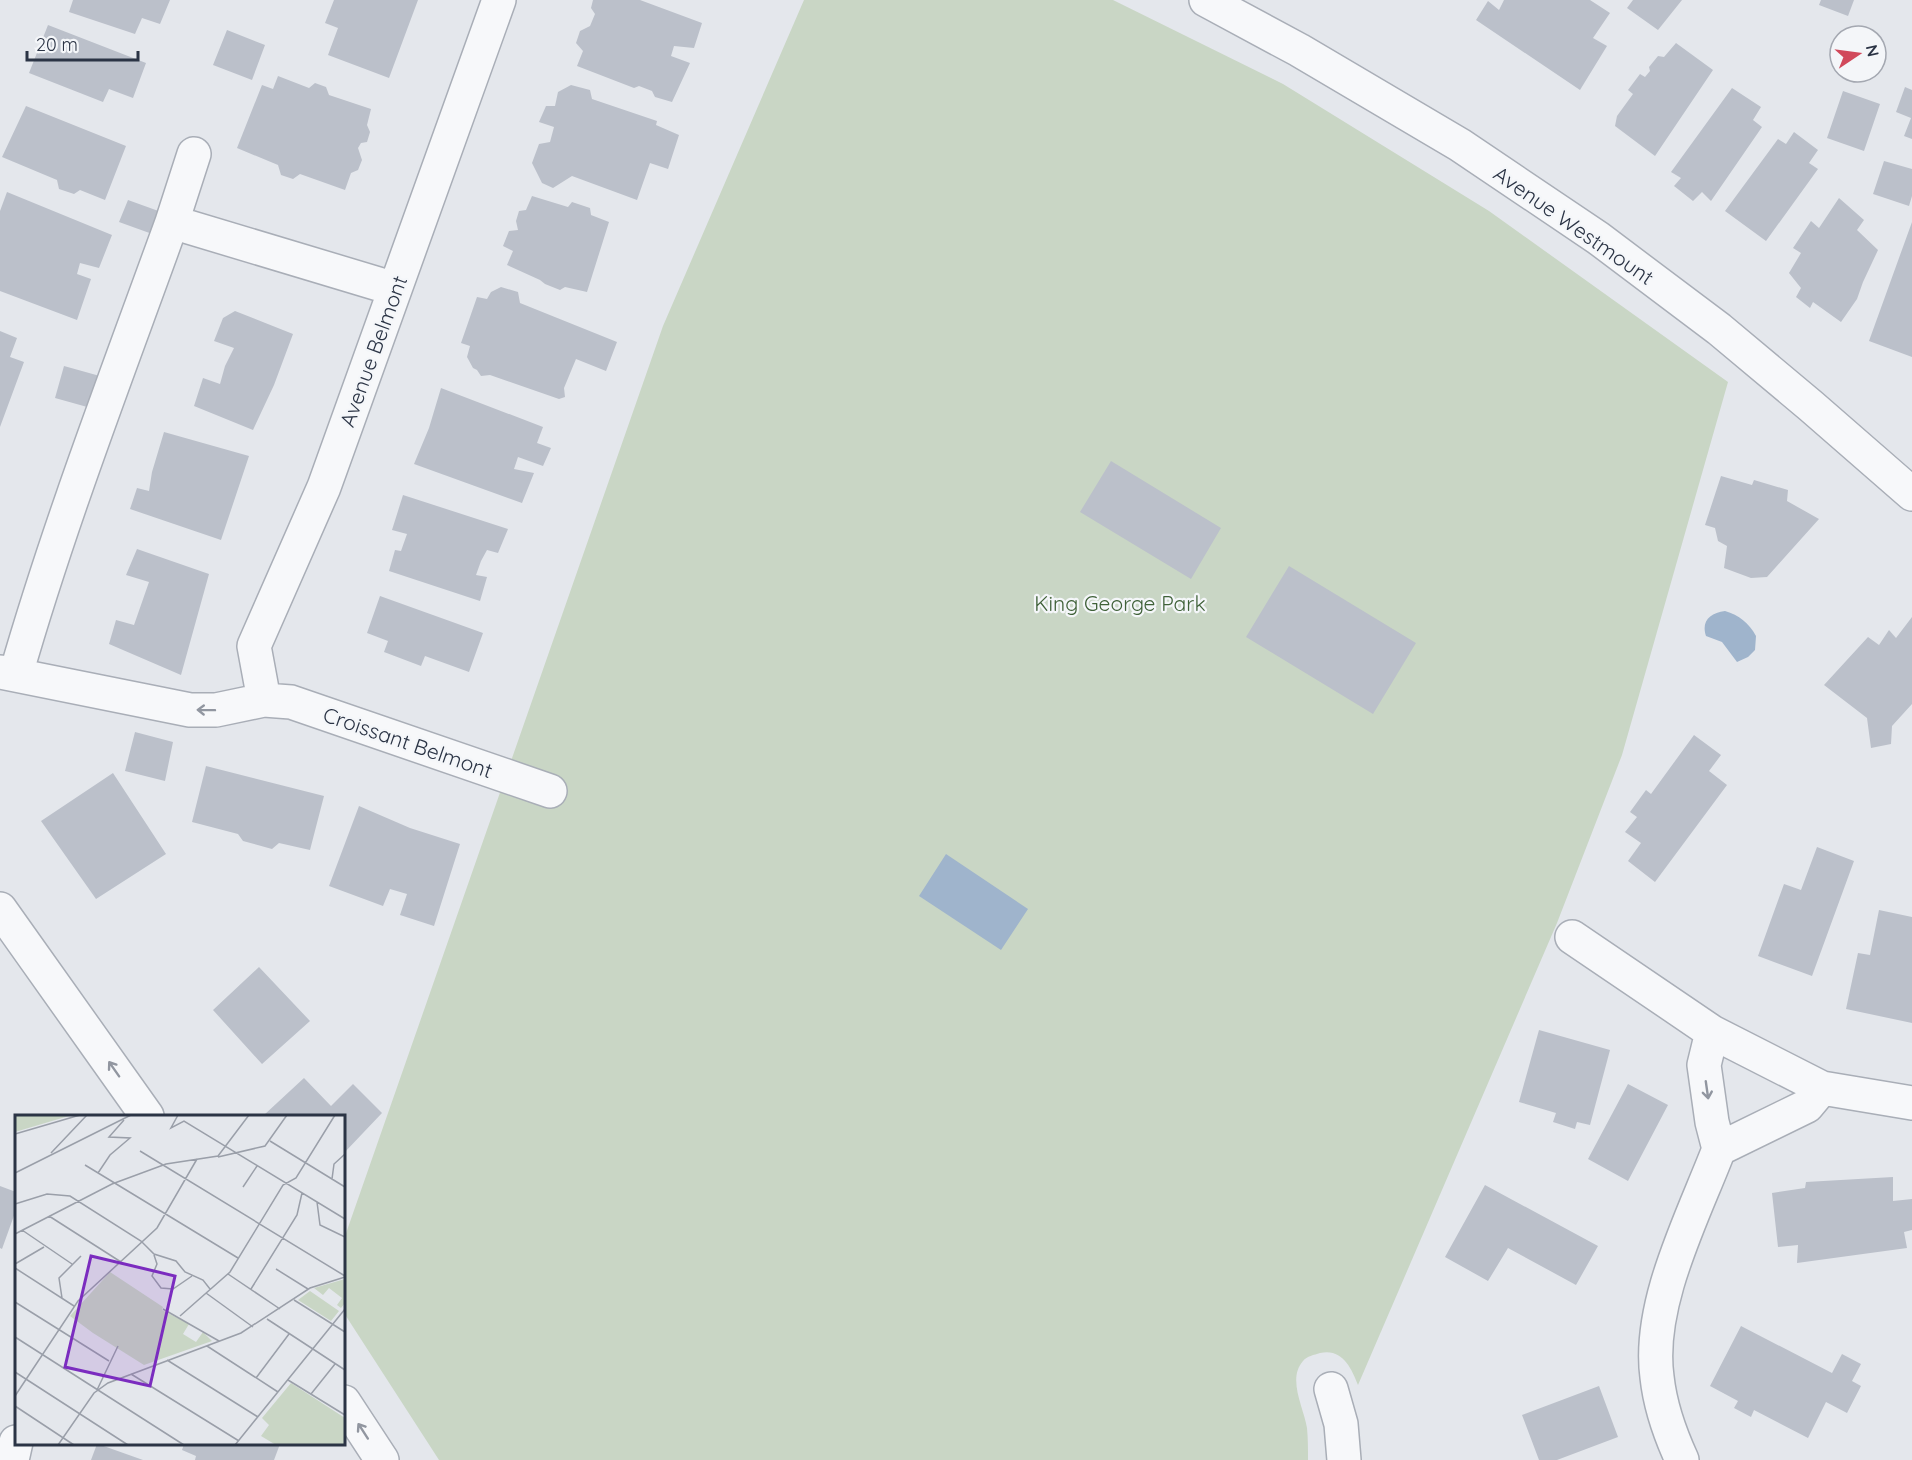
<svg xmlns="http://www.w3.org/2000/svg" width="1912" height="1460" viewBox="0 0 1912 1460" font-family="Quicksand,sans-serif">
<rect width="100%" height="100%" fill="#e4e7ec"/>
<path fill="#c9d6c5" d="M 804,0 L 1113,0 L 1283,84 L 1489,211 L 1728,382 L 1622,755 L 1557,923 L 1358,1385 C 1351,1367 1342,1348 1320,1353 C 1314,1355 1307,1356 1303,1361 C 1287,1379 1304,1408 1307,1428 C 1308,1438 1308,1449 1308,1460 L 439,1460 L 344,1313 L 344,1239 L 663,326 Z"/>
<path fill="#9fb4cc" d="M 1725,611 C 1739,615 1749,623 1756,636 L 1755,650 L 1748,657 L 1737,662 L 1722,642 L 1706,636 C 1701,621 1710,613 1725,611 Z
M 946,854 L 1028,909 L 1001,950 L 919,896 Z"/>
<path fill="#bbc0ca" d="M 73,0 L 170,0 L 160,24 L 142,18 L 135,34 L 69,12 Z
M 334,0 L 418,0 L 389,78 L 328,55 L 338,28 L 325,23 Z
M 593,0 L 640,0 L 702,23 L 694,48 L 674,46 L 671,56 L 690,63 L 672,102 L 655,97 L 652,91 L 639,86 L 634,88 L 577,66 L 583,51 L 576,43 L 580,31 L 590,26 L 595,14 L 591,8 Z
M 1504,0 L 1590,0 L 1610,13 L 1593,38 L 1607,46 L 1580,90 L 1476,20 L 1488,1 L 1499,10 Z
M 1633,0 L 1682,0 L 1658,30 L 1627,8 Z
M 1821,0 L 1854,0 L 1848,16 L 1819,5 Z
M 48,25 L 146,63 L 133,98 L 109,89 L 103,102 L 29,73 Z
M 227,30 L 265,45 L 252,80 L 213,65 Z
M 1676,43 L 1713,70 L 1655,156 L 1615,126 L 1617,116 L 1633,94 L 1628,90 L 1640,74 L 1645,77 L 1650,71 L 1649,67 L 1658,56 L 1664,57 Z
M 278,76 L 309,88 L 315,83 L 326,87 L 329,95 L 371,109 L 367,125 L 370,132 L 367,142 L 361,143 L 358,148 L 362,160 L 358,170 L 351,173 L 345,190 L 300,174 L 293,179 L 281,175 L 278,165 L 237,148 L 262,85 L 273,89 Z
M 571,85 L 590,90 L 592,99 L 657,121 L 656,125 L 679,135 L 668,169 L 650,163 L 637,200 L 572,176 L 553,188 L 542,183 L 532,163 L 539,144 L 550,142 L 554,127 L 539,122 L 546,106 L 555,106 L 558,92 Z
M 1905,87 L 1912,90 L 1912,139 L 1904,136 L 1911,118 L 1896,112 Z
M 1732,88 L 1761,107 L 1753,120 L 1762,127 L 1711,201 L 1702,192 L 1693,201 L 1674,186 L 1681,178 L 1671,172 Z
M 1843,91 L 1880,104 L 1864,151 L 1827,138 Z
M 26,106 L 126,146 L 105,200 L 80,190 L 74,194 L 59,189 L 57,180 L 2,157 Z
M 1794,132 L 1818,150 L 1809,163 L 1818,169 L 1766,241 L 1725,211 L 1778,139 L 1786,144 Z
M 1884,161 L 1912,169 L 1912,196 L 1909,206 L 1873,194 Z
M 7,192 L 112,235 L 99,268 L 80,263 L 77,274 L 91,279 L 77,320 L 0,291 L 0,211 Z
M 532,196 L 568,207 L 572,202 L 590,208 L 591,215 L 609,222 L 587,292 L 565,287 L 560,290 L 545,284 L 540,280 L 507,265 L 513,251 L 503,246 L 509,231 L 518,230 L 516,221 L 519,211 L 526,210 Z
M 1839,198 L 1864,220 L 1857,230 L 1878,250 L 1863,282 L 1857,299 L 1841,322 L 1813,302 L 1810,308 L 1796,297 L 1801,288 L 1789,273 L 1801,253 L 1793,248 L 1811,221 L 1819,228 Z
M 128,200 L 164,213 L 155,235 L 119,222 Z
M 1912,222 L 1912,357 L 1869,341 Z
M 501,287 L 518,292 L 520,303 L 617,342 L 606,371 L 576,359 L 564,388 L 565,397 L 559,399 L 490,375 L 481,376 L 477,370 L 473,368 L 467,357 L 470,346 L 461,343 L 477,297 L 487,299 L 491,292 Z
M 235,311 L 293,334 L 274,385 L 253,430 L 194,406 L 203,378 L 220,384 L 225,366 L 234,348 L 214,341 L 223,318 Z
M 0,331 L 17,338 L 10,357 L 24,362 L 0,427 Z
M 64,366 L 107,378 L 98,410 L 55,398 Z
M 441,388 L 543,427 L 537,443 L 551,448 L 543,466 L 518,457 L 514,469 L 534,473 L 522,503 L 414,464 L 429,428 Z
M 164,432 L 249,456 L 221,540 L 130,509 L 137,488 L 149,491 L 152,472 Z
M 1111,461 L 1221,528 L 1191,579 L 1080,512 Z
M 1721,476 L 1752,485 L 1754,480 L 1788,490 L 1787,501 L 1819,519 L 1767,577 L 1751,578 L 1724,568 L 1727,546 L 1718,541 L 1715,528 L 1705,525 Z
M 403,495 L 508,529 L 498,553 L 487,550 L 481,561 L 476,575 L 487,577 L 480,601 L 389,571 L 395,550 L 401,551 L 407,534 L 392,530 Z
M 137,549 L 209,574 L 181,675 L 109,644 L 116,620 L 134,625 L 149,582 L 126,575 Z
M 1289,566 L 1416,643 L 1373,714 L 1246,637 Z
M 380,596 L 483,633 L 469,672 L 425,656 L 421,666 L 384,652 L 388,641 L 367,633 Z
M 1912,617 L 1912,704 L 1892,726 L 1891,744 L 1871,748 L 1867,718 L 1824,685 L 1868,637 L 1879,645 L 1889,630 L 1896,638 Z
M 135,732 L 173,742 L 165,781 L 125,771 Z
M 1694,735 L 1721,755 L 1709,771 L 1727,785 L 1655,882 L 1628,861 L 1641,843 L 1625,832 L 1637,817 L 1630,812 L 1646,790 L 1651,794 Z
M 206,766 L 324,796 L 310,850 L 279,843 L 272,849 L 243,841 L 238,834 L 192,822 Z
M 113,773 L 166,854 L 96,899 L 41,821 Z
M 359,806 L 410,828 L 460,844 L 434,926 L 400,915 L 407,894 L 390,889 L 383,906 L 329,886 Z
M 1817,847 L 1854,861 L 1812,976 L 1758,956 L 1784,884 L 1801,890 Z
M 1879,910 L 1912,917 L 1912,1023 L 1846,1009 L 1858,953 L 1870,955 Z
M 259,967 L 310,1021 L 262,1064 L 213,1010 Z
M 1539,1030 L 1610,1050 L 1590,1125 L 1577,1122 L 1575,1129 L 1553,1122 L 1556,1113 L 1519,1102 Z
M 304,1078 L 331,1106 L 353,1084 L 382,1113 L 344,1153 L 344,1116 L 264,1115 Z
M 1628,1084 L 1668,1105 L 1628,1181 L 1588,1159 Z
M 1893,1177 L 1893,1201 L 1912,1199 L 1912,1230 L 1904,1232 L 1907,1248 L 1797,1263 L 1798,1245 L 1778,1247 L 1772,1193 L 1805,1188 L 1806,1182 Z
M 1485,1185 L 1598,1246 L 1576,1285 L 1508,1248 L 1488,1281 L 1445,1257 Z
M 0,1186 L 16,1192 L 16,1210 L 2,1249 L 0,1248 Z
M 1741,1326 L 1832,1373 L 1842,1354 L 1861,1364 L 1852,1381 L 1861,1386 L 1847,1413 L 1826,1402 L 1808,1438 L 1754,1410 L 1751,1417 L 1734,1408 L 1738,1401 L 1710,1386 Z
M 1599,1386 L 1618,1437 L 1557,1460 L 1539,1460 L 1522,1415 Z
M 97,1444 L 98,1444 L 143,1460 L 91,1460 Z
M 184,1444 L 280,1444 L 274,1460 L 195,1460 L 196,1456 L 182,1450 Z"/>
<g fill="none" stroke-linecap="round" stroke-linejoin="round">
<g stroke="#a9aeb7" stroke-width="36">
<path id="minor" d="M 1206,0 L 1299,50 L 1460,145 L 1598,238 L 1719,329 L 1811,406 L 1912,494
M 172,222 L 194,154
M 0,672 L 190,710 L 216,710 L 264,700 L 291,702 L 550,791
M 16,674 C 60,521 118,372 172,222 L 395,289
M 264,700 L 254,646 L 324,487 L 499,0
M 0,909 L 147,1116
M 1572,937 L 1712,1032 L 1822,1088
M 1712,1032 L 1704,1065 L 1712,1122 L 1719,1149
M 1331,1389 L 1341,1424 L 1344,1460
M 344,1402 L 382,1460
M 12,1460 L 16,1442
M 1682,1460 C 1670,1434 1660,1405 1657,1377 C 1647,1304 1693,1217 1719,1149 L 1807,1106 L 1822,1088 L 1912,1103"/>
</g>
<use href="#minor" stroke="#f7f8fa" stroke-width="33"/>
</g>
<defs><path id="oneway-shaft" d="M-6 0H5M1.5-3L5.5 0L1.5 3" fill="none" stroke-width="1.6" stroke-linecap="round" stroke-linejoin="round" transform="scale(1.5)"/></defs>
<g stroke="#9196a0">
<use href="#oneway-shaft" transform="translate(206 710) rotate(-179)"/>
<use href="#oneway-shaft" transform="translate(114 1069) rotate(-125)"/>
<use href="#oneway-shaft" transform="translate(1707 1090) rotate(82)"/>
<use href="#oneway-shaft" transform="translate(363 1431) rotate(-123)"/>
</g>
<g text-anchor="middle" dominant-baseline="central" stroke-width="4.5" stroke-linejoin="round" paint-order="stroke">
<g font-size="21" fill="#2b3445" stroke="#f4f6f9">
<text transform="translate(1574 225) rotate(35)">Avenue Westmount</text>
<text transform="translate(373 351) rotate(-70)">Avenue Belmont</text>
<text transform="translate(408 742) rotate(19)">Croissant Belmont</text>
</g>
<g font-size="21" fill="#3f6138" stroke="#f4f6f9">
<text x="1120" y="603">King George Park</text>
</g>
</g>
<g transform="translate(15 1115)">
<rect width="330" height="330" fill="#e4e7ec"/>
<path d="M 0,0 L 57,0 L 0,17 ZM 95,157 L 148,192 L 147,195 L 174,209 L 168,219 L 181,227 L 188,217 L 197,226 L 129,250 L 78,218 L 55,201 ZM 330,164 L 330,188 L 326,193 L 322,190 L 327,183 L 314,173 L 308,180 L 299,173 ZM 295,176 L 324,196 L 316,206 L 283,185 ZM 276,268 L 330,303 L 330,330 L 261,330 L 246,321 L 254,310 L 247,303 Z" fill="#c9d6c5"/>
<path fill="none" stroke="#9a9fa9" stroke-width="1.5" d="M 163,0 L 156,13 L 169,6 L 330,104M 0,19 L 65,0M 255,26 L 330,72M 125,36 L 330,161M 36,38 L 72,0M 203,42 L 250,31 L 272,0M 70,50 L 223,143M 0,58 L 116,0M 83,58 L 95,40 L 115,23 L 94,22 L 109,5M 317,64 L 319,49 L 330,39M 228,72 L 242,51M 302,87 L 305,110 L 330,122M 0,89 L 32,79 L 55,81 L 126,126 L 139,139 L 161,146 L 170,157 L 188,165 L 195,174M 34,101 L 106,147M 7,115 L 57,149M 0,119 L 97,69 L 151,49 L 203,41 L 234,0M 139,140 L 142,149 L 137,161 L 146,173 L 158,174 L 177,161M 0,149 L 29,132M 0,153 L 59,191M 261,154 L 293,174M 213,159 L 265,194M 236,174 L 282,100 L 287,78M 191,178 L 238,212M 47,183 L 44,163 L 66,141M 279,185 L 330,217M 0,187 L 94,246M 148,194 L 204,226M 165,201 L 215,157 L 268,70 L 281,63 L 320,0M 252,204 L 330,255M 0,222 L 169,330M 192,231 L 263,277M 152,245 L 243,302M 0,257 L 113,330M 116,259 L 224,326M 241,263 L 274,219M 273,265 L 330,300M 82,275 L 103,231M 296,279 L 320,249M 0,281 L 63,186 L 142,113 L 182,44M 0,291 L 59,330M 43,330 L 79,278 L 93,268 L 226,218 L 295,173 L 330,162M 220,330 L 330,194"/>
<path fill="#7b2cbf" fill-opacity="0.15" stroke="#7b2cbf" stroke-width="3" d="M 76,141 L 160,161 L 135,271 L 50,252 Z"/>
<rect width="330" height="330" fill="none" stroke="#2b3445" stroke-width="3"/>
</g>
<g transform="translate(1858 54) rotate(77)"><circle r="28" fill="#f4f6f9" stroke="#a4a8b1" stroke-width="1.5"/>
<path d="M0-4.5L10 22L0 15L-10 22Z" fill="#d1495b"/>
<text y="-9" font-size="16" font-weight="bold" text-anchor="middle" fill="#2b3445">N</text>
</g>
<path d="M27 51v9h111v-9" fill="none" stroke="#2b3445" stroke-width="3"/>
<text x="36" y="51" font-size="18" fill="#2b3445" stroke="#f4f6f9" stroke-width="4.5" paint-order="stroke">20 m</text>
</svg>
